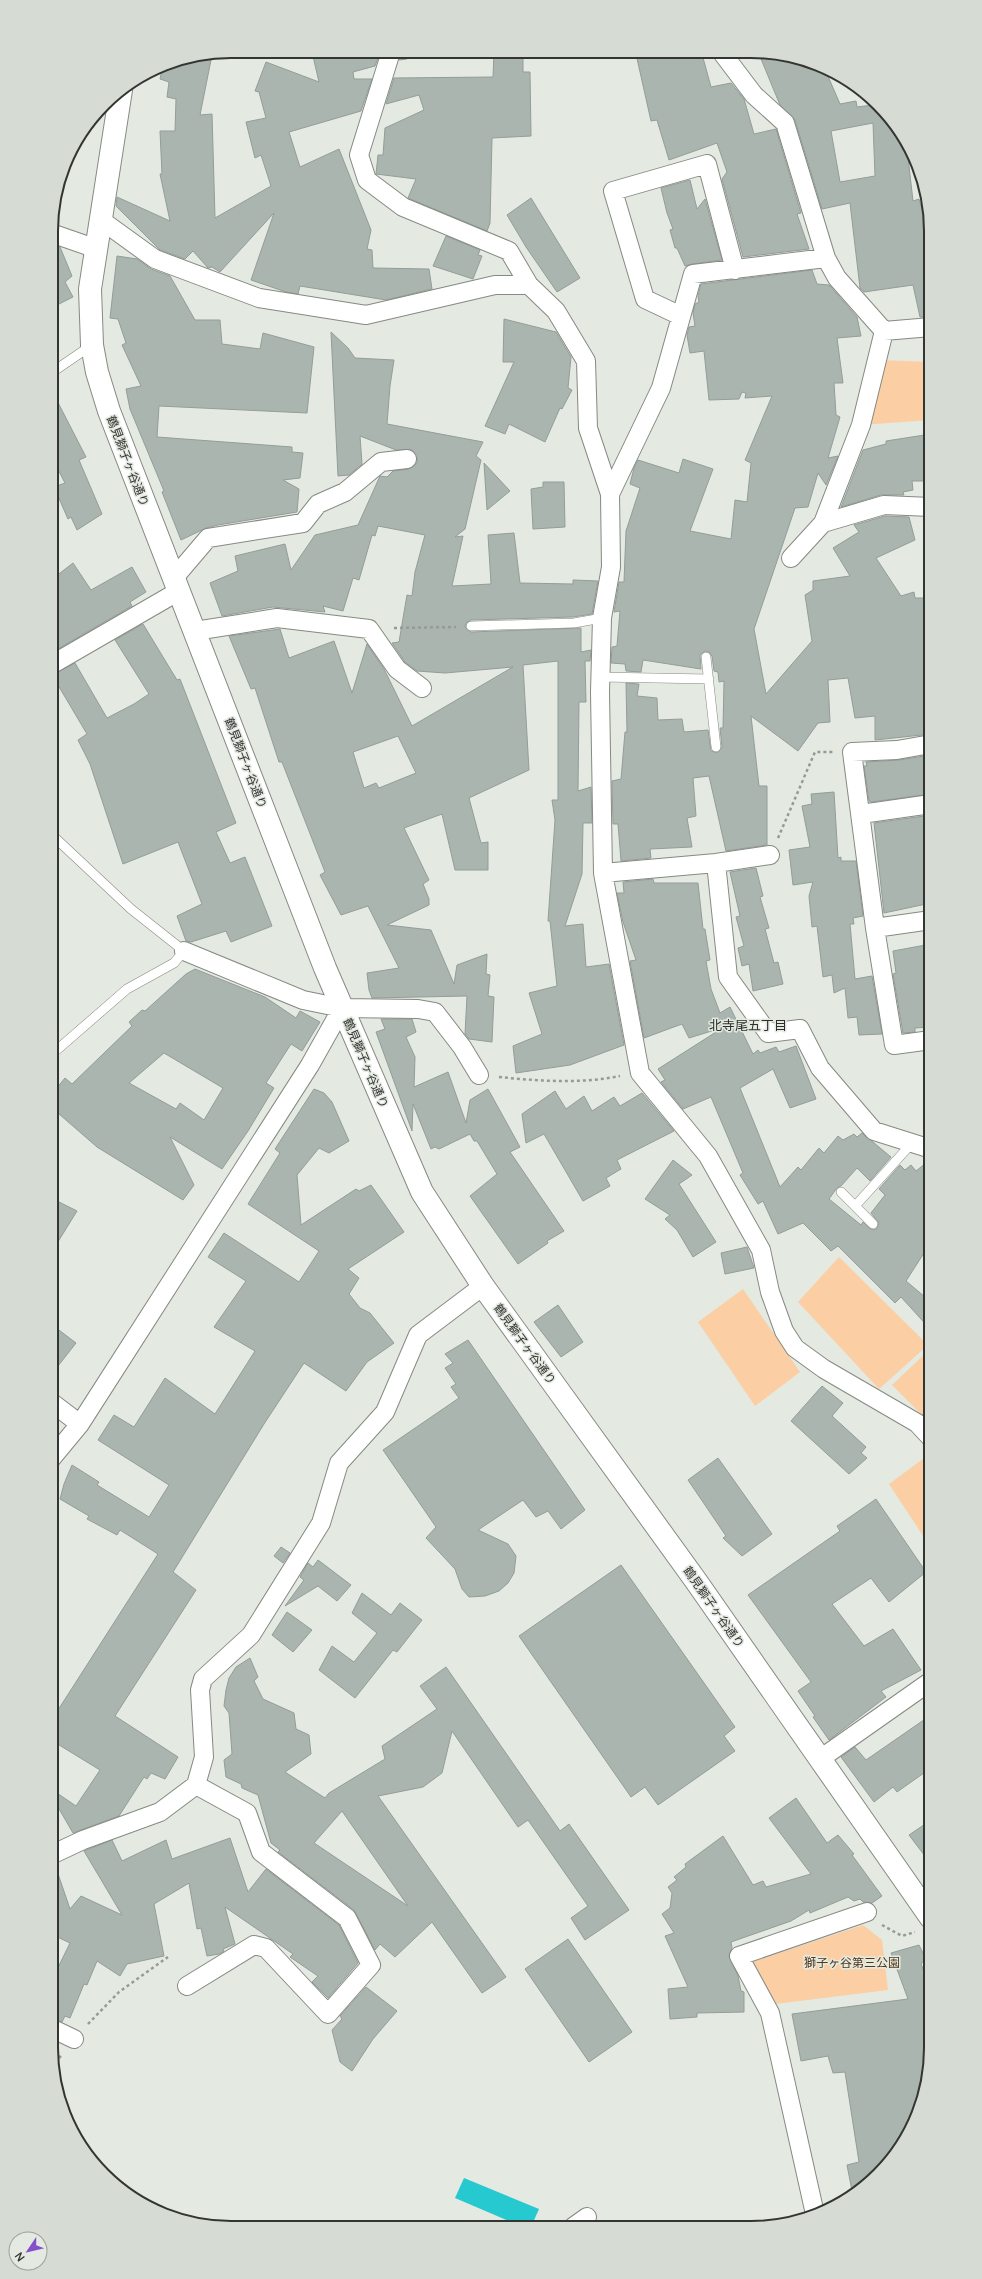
<svg xmlns="http://www.w3.org/2000/svg" width="982" height="2279" viewBox="0 0 982 2279" font-family="Manrope,'Noto Sans JP',sans-serif">
<rect width="100%" height="100%" fill="#e4e9e1"/>
<path fill="#fbcfa3" d="M 877,360 L 931,362 L 931,420 L 861,425 Z
M 839,1257 L 928,1345 L 879,1389 L 798,1302 Z
M 743,1289 L 800,1372 L 755,1406 L 698,1322 Z
M 931,1348 L 931,1424 L 892,1385 Z
M 931,1453 L 931,1548 L 889,1484 Z
M 863,1925 L 882,1940 L 888,1990 L 775,2004 L 752,1962 Z"/>
<path fill="#25c9cf" d="M 464,2178 L 539,2209 L 531,2227 L 523,2227 L 455,2198 Z"/>
<path fill="#abb5b0" stroke="#939d99" fill-rule="evenodd" d="M 312,52 L 377,52 L 378,58 L 375,66 L 353,72 L 354,79 L 372,79 L 361,111 L 289,132 L 300,167 L 339,149 L 371,230 L 367,249 L 372,250 L 373,268 L 429,269 L 432,289 L 386,300 L 300,286 L 298,294 L 286,292 L 251,280 L 274,213 L 220,272 L 212,267 L 208,268 L 193,251 L 185,259 L 160,250 L 116,206 L 117,197 L 170,221 L 160,174 L 162,174 L 160,131 L 175,131 L 176,99 L 167,97 L 169,82 L 160,79 L 163,65 L 212,55 L 200,115 L 212,114 L 215,218 L 271,186 L 261,155 L 255,158 L 246,122 L 266,118 L 259,92 L 255,91 L 266,62 L 319,82 Z
M 398,52 L 406,52 L 407,59 L 399,60 Z
M 494,53 L 523,53 L 523,72 L 530,72 L 531,136 L 492,138 L 490,223 L 487,231 L 408,198 L 416,179 L 376,174 L 378,155 L 383,155 L 385,128 L 424,110 L 419,95 L 386,104 L 394,78 L 493,77 Z
M 636,54 L 702,54 L 711,87 L 731,83 L 744,99 L 754,134 L 776,129 L 801,213 L 797,214 L 809,249 L 743,257 L 722,179 L 727,172 L 717,143 L 669,160 L 657,120 L 651,121 Z
M 759,54 L 786,54 L 824,67 L 840,104 L 856,101 L 857,107 L 873,105 L 872,99 L 878,104 L 906,140 L 913,201 L 919,199 L 931,241 L 931,317 L 920,317 L 913,285 L 864,292 L 860,288 L 850,203 L 822,209 L 795,120 L 780,105 ZM 873,123 L 875,176 L 840,182 L 831,131 Z
M 690,180 L 697,209 L 705,199 L 722,260 L 692,264 L 685,266 L 677,248 L 675,248 L 670,230 L 673,229 L 667,213 L 661,188 Z
M 531,198 L 580,278 L 557,292 L 526,247 L 507,215 Z
M 446,236 L 480,250 L 478,255 L 482,256 L 473,279 L 433,266 Z
M 51,244 L 60,247 L 72,276 L 65,282 L 73,297 L 51,308 Z
M 117,256 L 137,259 L 151,269 L 170,276 L 195,320 L 220,320 L 222,344 L 260,349 L 263,333 L 314,347 L 307,413 L 159,406 L 157,437 L 292,447 L 292,452 L 303,453 L 300,478 L 283,480 L 299,489 L 297,512 L 218,525 L 206,528 L 181,540 L 162,492 L 164,491 L 130,409 L 126,389 L 141,386 L 122,345 L 126,343 L 118,319 L 110,318 Z
M 812,270 L 817,284 L 829,285 L 857,317 L 861,336 L 837,338 L 843,383 L 834,383 L 836,415 L 840,417 L 828,458 L 838,456 L 826,485 L 818,473 L 808,507 L 795,508 L 754,629 L 766,694 L 812,641 L 805,595 L 813,590 L 813,581 L 850,576 L 833,548 L 859,532 L 854,525 L 885,516 L 909,517 L 915,540 L 876,558 L 901,596 L 914,592 L 915,598 L 931,598 L 931,734 L 875,740 L 875,716 L 855,718 L 848,678 L 828,680 L 830,722 L 818,723 L 798,751 L 751,716 L 759,786 L 767,786 L 767,845 L 726,851 L 709,776 L 693,778 L 696,816 L 687,818 L 692,847 L 650,849 L 651,858 L 621,861 L 618,824 L 613,824 L 612,781 L 621,779 L 625,732 L 627,732 L 626,683 L 639,684 L 637,696 L 657,698 L 658,720 L 682,719 L 684,732 L 708,730 L 711,751 L 717,753 L 722,747 L 720,728 L 723,728 L 724,681 L 719,682 L 718,672 L 714,671 L 712,656 L 709,652 L 705,651 L 700,655 L 701,669 L 643,660 L 641,672 L 626,671 L 625,664 L 611,663 L 612,647 L 617,646 L 620,611 L 614,612 L 619,582 L 624,582 L 626,531 L 640,488 L 630,484 L 634,468 L 638,460 L 679,473 L 683,459 L 713,469 L 690,531 L 731,539 L 735,500 L 747,502 L 751,463 L 745,460 L 772,396 L 745,398 L 746,393 L 742,392 L 739,399 L 709,400 L 704,351 L 690,353 L 687,335 L 689,327 L 695,326 L 693,313 L 695,304 L 699,302 L 698,296 L 701,284 Z
M 504,319 L 556,332 L 571,357 L 568,388 L 572,390 L 562,409 L 560,408 L 545,442 L 509,424 L 505,434 L 485,426 L 514,362 L 503,362 Z
M 331,332 L 348,348 L 355,358 L 394,360 L 390,386 L 387,424 L 483,442 L 476,456 L 481,460 L 465,529 L 455,537 L 463,536 L 452,586 L 491,584 L 488,535 L 514,533 L 520,583 L 573,584 L 573,580 L 598,581 L 592,614 L 573,617 L 471,620 L 466,623 L 465,627 L 471,632 L 581,628 L 581,652 L 591,650 L 590,661 L 585,661 L 586,702 L 579,702 L 578,791 L 591,787 L 592,823 L 583,823 L 582,874 L 565,926 L 583,924 L 586,967 L 609,964 L 624,1045 L 570,1065 L 516,1073 L 513,1046 L 542,1034 L 529,993 L 557,986 L 550,921 L 548,921 L 555,820 L 552,800 L 558,800 L 558,661 L 523,665 L 529,770 L 469,798 L 481,843 L 488,842 L 488,870 L 455,870 L 442,814 L 404,828 L 429,880 L 423,884 L 429,899 L 429,905 L 387,925 L 431,930 L 454,984 L 457,965 L 487,954 L 486,974 L 490,975 L 488,996 L 494,997 L 492,1042 L 469,1039 L 465,1034 L 467,996 L 372,998 L 369,990 L 367,973 L 399,968 L 368,906 L 341,915 L 320,875 L 325,872 L 282,762 L 279,762 L 255,688 L 251,689 L 229,636 L 280,629 L 289,658 L 334,641 L 352,693 L 367,644 L 384,669 L 412,726 L 513,667 L 445,673 L 417,671 L 405,662 L 392,643 L 399,642 L 407,595 L 412,596 L 415,572 L 425,535 L 378,526 L 375,536 L 372,535 L 359,580 L 353,578 L 343,611 L 323,606 L 325,612 L 273,607 L 222,616 L 210,583 L 238,571 L 235,556 L 285,544 L 291,570 L 315,535 L 358,525 L 380,476 L 387,477 L 393,471 L 409,469 L 417,463 L 417,457 L 412,450 L 396,450 L 360,436 L 362,464 L 349,475 L 338,476 ZM 398,736 L 416,773 L 379,788 L 376,783 L 364,788 L 353,752 Z
M 51,389 L 86,457 L 79,460 L 102,514 L 77,530 L 71,517 L 68,519 L 54,487 L 65,483 L 51,456 Z
M 931,434 L 931,481 L 912,481 L 913,490 L 903,492 L 904,495 L 881,495 L 841,507 L 863,450 L 886,444 L 886,441 Z
M 484,463 L 510,491 L 487,510 Z
M 543,482 L 564,482 L 565,527 L 533,529 L 531,489 L 543,487 Z
M 73,563 L 91,590 L 132,567 L 146,592 L 130,602 L 132,606 L 51,653 L 51,580 Z
M 143,624 L 177,680 L 180,679 L 236,823 L 216,832 L 230,863 L 245,857 L 272,926 L 231,942 L 226,931 L 191,942 L 186,941 L 177,916 L 202,904 L 178,842 L 123,864 L 90,764 L 78,740 L 87,734 L 52,675 L 75,663 L 107,718 L 134,704 L 149,694 L 115,640 Z
M 931,755 L 931,794 L 871,802 L 869,801 L 864,766 L 867,766 L 866,762 L 899,760 Z
M 834,792 L 838,858 L 841,857 L 841,861 L 856,861 L 863,916 L 853,918 L 854,924 L 850,924 L 855,979 L 872,976 L 882,1034 L 859,1035 L 857,1017 L 848,1018 L 845,988 L 834,993 L 832,975 L 823,977 L 817,926 L 812,927 L 809,896 L 813,882 L 793,885 L 789,850 L 810,847 L 802,806 L 812,804 L 811,794 Z
M 931,815 L 931,903 L 884,913 L 874,823 Z
M 756,868 L 763,896 L 760,897 L 769,928 L 765,929 L 774,963 L 778,962 L 783,984 L 753,991 L 749,964 L 742,966 L 738,948 L 744,946 L 736,917 L 740,916 L 730,872 Z
M 653,879 L 654,883 L 698,883 L 703,929 L 705,929 L 710,960 L 706,961 L 711,989 L 720,1013 L 730,1007 L 753,1054 L 758,1050 L 760,1053 L 776,1047 L 779,1052 L 796,1046 L 816,1099 L 790,1108 L 773,1069 L 740,1088 L 780,1187 L 798,1167 L 801,1170 L 819,1148 L 824,1153 L 838,1136 L 843,1140 L 854,1134 L 857,1137 L 862,1133 L 891,1157 L 870,1181 L 857,1168 L 841,1186 L 837,1188 L 829,1199 L 861,1225 L 863,1222 L 869,1228 L 874,1230 L 877,1228 L 879,1223 L 871,1213 L 885,1195 L 879,1189 L 900,1165 L 905,1170 L 911,1165 L 916,1171 L 931,1159 L 931,1258 L 924,1253 L 906,1281 L 931,1302 L 931,1330 L 901,1297 L 895,1303 L 838,1246 L 831,1251 L 803,1223 L 778,1234 L 763,1201 L 758,1204 L 740,1175 L 743,1173 L 711,1097 L 683,1109 L 661,1082 L 665,1080 L 658,1069 L 716,1032 L 715,1030 L 689,1038 L 682,1024 L 644,1038 L 630,961 L 636,960 L 623,922 L 617,893 L 624,893 L 623,882 Z
M 931,944 L 931,1027 L 915,1028 L 915,1032 L 903,1033 L 893,974 L 896,973 L 893,951 Z
M 195,969 L 265,997 L 296,1018 L 300,1011 L 320,1022 L 302,1051 L 291,1044 L 266,1083 L 274,1088 L 248,1131 L 222,1169 L 170,1137 L 194,1185 L 183,1200 L 97,1147 L 51,1107 L 51,1095 L 65,1078 L 72,1084 L 132,1026 L 129,1022 L 142,1010 L 145,1011 L 186,974 ZM 164,1053 L 223,1088 L 204,1120 L 180,1103 L 176,1109 L 129,1083 Z
M 381,1019 L 412,1019 L 416,1032 L 406,1037 L 415,1057 L 414,1087 L 448,1072 L 466,1123 L 470,1100 L 488,1089 L 520,1147 L 510,1152 L 564,1231 L 547,1241 L 548,1243 L 518,1264 L 470,1196 L 497,1174 L 477,1141 L 474,1141 L 470,1134 L 439,1149 L 435,1147 L 431,1149 L 413,1104 L 412,1131 L 376,1032 L 385,1029 Z
M 314,1089 L 324,1093 L 332,1102 L 349,1141 L 329,1153 L 319,1148 L 297,1175 L 301,1225 L 356,1189 L 359,1191 L 371,1185 L 404,1232 L 348,1269 L 359,1278 L 349,1294 L 360,1308 L 370,1313 L 394,1343 L 367,1362 L 346,1391 L 304,1363 L 264,1424 L 173,1572 L 196,1590 L 115,1716 L 178,1757 L 165,1779 L 151,1773 L 147,1779 L 144,1777 L 119,1816 L 73,1833 L 51,1795 L 51,1789 L 76,1806 L 100,1770 L 51,1740 L 51,1721 L 158,1554 L 120,1530 L 117,1535 L 87,1519 L 89,1516 L 60,1499 L 64,1484 L 72,1465 L 99,1482 L 97,1485 L 149,1517 L 169,1485 L 98,1440 L 114,1415 L 134,1427 L 165,1378 L 215,1414 L 255,1351 L 214,1327 L 246,1281 L 208,1257 L 224,1233 L 299,1282 L 319,1251 L 248,1204 L 280,1153 L 275,1149 Z
M 555,1091 L 566,1109 L 584,1096 L 592,1111 L 614,1097 L 620,1106 L 642,1093 L 674,1131 L 617,1160 L 621,1169 L 606,1178 L 610,1186 L 583,1201 L 544,1134 L 526,1143 L 522,1114 Z
M 673,1160 L 692,1175 L 679,1184 L 716,1242 L 693,1257 L 677,1230 L 665,1219 L 670,1215 L 645,1199 Z
M 51,1198 L 77,1211 L 51,1253 Z
M 747,1247 L 754,1268 L 725,1274 L 721,1253 Z
M 558,1305 L 583,1342 L 561,1357 L 534,1322 Z
M 51,1324 L 76,1343 L 51,1375 Z
M 468,1340 L 585,1510 L 561,1529 L 548,1511 L 536,1517 L 523,1500 L 478,1530 L 508,1544 L 516,1556 L 514,1573 L 508,1583 L 499,1591 L 485,1596 L 469,1597 L 462,1589 L 455,1569 L 426,1538 L 436,1527 L 383,1450 L 459,1398 L 451,1387 L 456,1384 L 445,1368 L 453,1363 L 445,1354 Z
M 822,1386 L 843,1403 L 832,1416 L 866,1447 L 861,1453 L 867,1458 L 849,1474 L 791,1421 Z
M 718,1458 L 772,1534 L 742,1556 L 723,1538 L 726,1536 L 688,1480 Z
M 876,1499 L 926,1572 L 889,1602 L 871,1578 L 832,1604 L 864,1646 L 893,1629 L 921,1670 L 881,1691 L 886,1697 L 829,1740 L 813,1717 L 815,1716 L 798,1691 L 811,1682 L 748,1595 L 840,1531 L 837,1526 Z
M 281,1547 L 290,1553 L 283,1563 L 274,1556 Z
M 318,1560 L 351,1585 L 337,1601 L 318,1586 L 285,1606 L 304,1580 L 300,1577 L 308,1563 L 313,1567 Z
M 621,1565 L 735,1727 L 724,1736 L 735,1751 L 658,1805 L 645,1787 L 631,1797 L 519,1636 Z
M 362,1593 L 391,1615 L 400,1603 L 422,1620 L 397,1652 L 393,1650 L 355,1698 L 319,1670 L 332,1646 L 354,1662 L 377,1633 L 352,1613 Z
M 287,1612 L 312,1630 L 293,1652 L 272,1635 Z
M 250,1658 L 258,1677 L 254,1681 L 263,1699 L 294,1713 L 296,1729 L 309,1735 L 311,1754 L 285,1772 L 325,1798 L 329,1793 L 385,1759 L 382,1746 L 437,1709 L 420,1686 L 446,1667 L 560,1831 L 569,1824 L 629,1910 L 585,1940 L 571,1918 L 588,1906 L 528,1820 L 518,1827 L 452,1731 L 442,1773 L 423,1787 L 378,1796 L 506,1977 L 482,1993 L 432,1922 L 395,1957 L 380,1944 L 375,1950 L 354,1910 L 278,1852 L 280,1850 L 271,1843 L 258,1795 L 242,1788 L 241,1784 L 226,1777 L 224,1760 L 232,1754 L 229,1713 L 224,1706 L 226,1690 L 229,1678 L 236,1667 ZM 342,1811 L 408,1906 L 314,1843 Z
M 931,1715 L 931,1768 L 897,1792 L 893,1787 L 874,1802 L 841,1757 L 855,1747 L 866,1760 Z
M 796,1798 L 827,1843 L 838,1835 L 854,1854 L 852,1855 L 882,1896 L 872,1903 L 863,1902 L 860,1899 L 854,1901 L 848,1897 L 810,1913 L 809,1910 L 791,1921 L 731,1942 L 732,1948 L 729,1956 L 738,1976 L 741,1991 L 744,1992 L 744,2012 L 697,2013 L 697,2017 L 670,2019 L 668,1989 L 688,1987 L 665,1936 L 674,1933 L 662,1914 L 670,1908 L 672,1893 L 668,1887 L 677,1880 L 674,1877 L 686,1867 L 685,1864 L 723,1836 L 753,1885 L 763,1881 L 766,1887 L 811,1874 L 769,1818 Z
M 931,1820 L 931,1864 L 909,1835 Z
M 230,1838 L 248,1892 L 266,1869 L 339,1925 L 358,1963 L 328,1998 L 312,1982 L 318,1976 L 290,1957 L 293,1954 L 225,1907 L 235,1944 L 223,1949 L 224,1951 L 219,1954 L 207,1956 L 201,1928 L 197,1929 L 189,1883 L 154,1904 L 164,1956 L 127,1964 L 120,1976 L 97,1961 L 87,1985 L 84,1984 L 70,2018 L 65,2016 L 62,2022 L 51,2018 L 51,1982 L 70,1943 L 51,1934 L 51,1865 L 55,1865 L 70,1909 L 81,1896 L 122,1915 L 84,1851 L 112,1840 L 122,1861 L 166,1840 L 172,1859 Z
M 568,1939 L 632,2032 L 589,2062 L 525,1969 Z
M 919,1945 L 927,1961 L 921,1963 L 931,1995 L 931,2059 L 921,2106 L 894,2158 L 853,2196 L 847,2165 L 859,2162 L 845,2072 L 833,2073 L 828,2056 L 801,2061 L 792,2014 L 908,1999 L 891,1953 Z
M 366,1987 L 397,2011 L 373,2039 L 352,2071 L 340,2062 L 332,2030 L 342,2019 L 340,2016 Z"/>
<g fill="none" stroke-linecap="round" stroke-linejoin="round">
<g stroke="#858a82" stroke-width="10">
<path id="service" d="M 51,373 L 92,345
M 471,626 L 574,623 L 602,618
M 706,657 L 716,747
M 600,677 L 709,679
M 51,1055 L 127,989 L 174,963 L 184,951 L 131,909 L 51,834
M 841,1192 L 873,1224
M 856,1205 L 912,1143"/>
</g>
<g stroke="#858a82" stroke-width="20">
<path id="minor" d="M 387,52 L 389,58 L 359,155 L 367,180 L 403,207 L 509,251 L 529,285 L 556,311 L 586,361 L 588,428 L 610,494 L 611,567 L 602,618 L 600,692 L 603,873 L 640,1073 L 708,1156 L 761,1250 L 770,1292 L 784,1331 L 795,1348 L 824,1369 L 917,1423 L 931,1438
M 723,54 L 754,95 L 785,123 L 826,258 L 837,278 L 884,331 L 931,327
M 101,220 L 155,259 L 259,298 L 366,315 L 495,285 L 529,285
M 51,233 L 97,249
M 681,316 L 645,299 L 613,191 L 707,164 L 735,270
M 610,494 L 661,388 L 693,274 L 826,258
M 823,523 L 884,505 L 931,507
M 791,558 L 823,523 L 861,425 L 884,331
M 174,578 L 208,538 L 303,523 L 318,504 L 345,492 L 381,462 L 407,459
M 195,631 L 277,618 L 369,629 L 397,669 L 422,688
M 51,665 L 179,591
M 861,814 L 931,804
M 716,863 L 728,977 L 768,1033 L 800,1029 L 820,1068 L 874,1131 L 931,1149
M 603,873 L 716,863 L 770,855
M 875,928 L 931,920
M 184,951 L 303,1000 L 342,1008 L 418,1009 L 435,1012 L 462,1047 L 479,1075
M 931,1040 L 894,1045 L 875,928 L 852,752 L 897,750 L 931,744
M 51,1402 L 80,1424
M 51,1459 L 80,1424 L 310,1065 L 342,1008
M 820,1759 L 931,1681
M 51,1855 L 83,1840 L 160,1812 L 196,1785 L 204,1757 L 200,1690 L 203,1679 L 251,1635 L 321,1523 L 339,1463 L 385,1412 L 418,1335 L 483,1286
M 187,1986 L 254,1945 L 266,1948 L 328,2014 L 371,1965 L 347,1918 L 261,1852 L 247,1813 L 196,1785
M 51,2028 L 74,2039
M 815,2214 L 770,2013 L 739,1956 L 867,1912
M 573,2227 L 587,2217"/>
</g>
<g stroke="#858a82" stroke-width="24">
<path id="tertiary" d="M 121,90 L 90,289 L 92,345 L 97,372 L 109,411 L 325,968 L 422,1192 L 483,1286 L 696,1581 L 931,1918"/>
</g>
<path stroke="#979b95" stroke-width="2.5" stroke-dasharray="3 3" stroke-linecap="butt" d="M 394,628 L 456,627
M 778,838 L 815,752 L 833,752
M 499,1077 C 539,1081 581,1084 620,1076
M 882,1925 L 902,1936 L 915,1932
M 88,2024 L 119,1992 L 168,1957
M 54,2069 L 61,2055"/>
<use href="#service" stroke="#fff" stroke-width="9"/>
<use href="#minor" stroke="#fff" stroke-width="18"/>
<use href="#tertiary" stroke="#fff" stroke-width="22"/>
</g>
<g text-anchor="middle" dominant-baseline="central" stroke-width="3" stroke-linejoin="round" paint-order="stroke">
<g font-size="12" fill="#333532" stroke="#e4e9e1">
<text transform="translate(128 461) rotate(69)">鶴見獅子ヶ谷通り</text>
<text transform="translate(246 763) rotate(69)">鶴見獅子ヶ谷通り</text>
<text transform="translate(366 1063) rotate(67)">鶴見獅子ヶ谷通り</text>
<text transform="translate(525 1344) rotate(54)">鶴見獅子ヶ谷通り</text>
<text transform="translate(714 1607) rotate(55)">鶴見獅子ヶ谷通り</text>
</g>
<g font-size="12" fill="#533717" stroke="#e4e9e1">
<text x="852" y="1962">獅子ヶ谷第三公園</text>
</g>
<g font-size="13" fill="#2b2f28" stroke="#e4e9e1">
<text x="748" y="1025">北寺尾五丁目</text>
</g>
</g>
<path d="M0 0H982V2279H0ZM231 58H751A173 173 0 0 1 924 231V2048A173 173 0 0 1 751 2221H231A173 173 0 0 1 58 2048V231A173 173 0 0 1 231 58Z" fill="#d6dbd3" fill-rule="evenodd"/>
<path fill="none" stroke="#333532" stroke-width="2" d="M231 58H751A173 173 0 0 1 924 231V2048A173 173 0 0 1 751 2221H231A173 173 0 0 1 58 2048V231A173 173 0 0 1 231 58Z"/>
<g transform="translate(28 2251) rotate(235)"><circle r="19" fill="#e4e9e1" stroke="#9da19b"/>
<path d="M0-3L7 15L0 10L-7 15Z" fill="#8351c9"/>
<text y="-6" font-size="11" font-weight="bold" text-anchor="middle" fill="#333532">N</text>
</g>
</svg>
